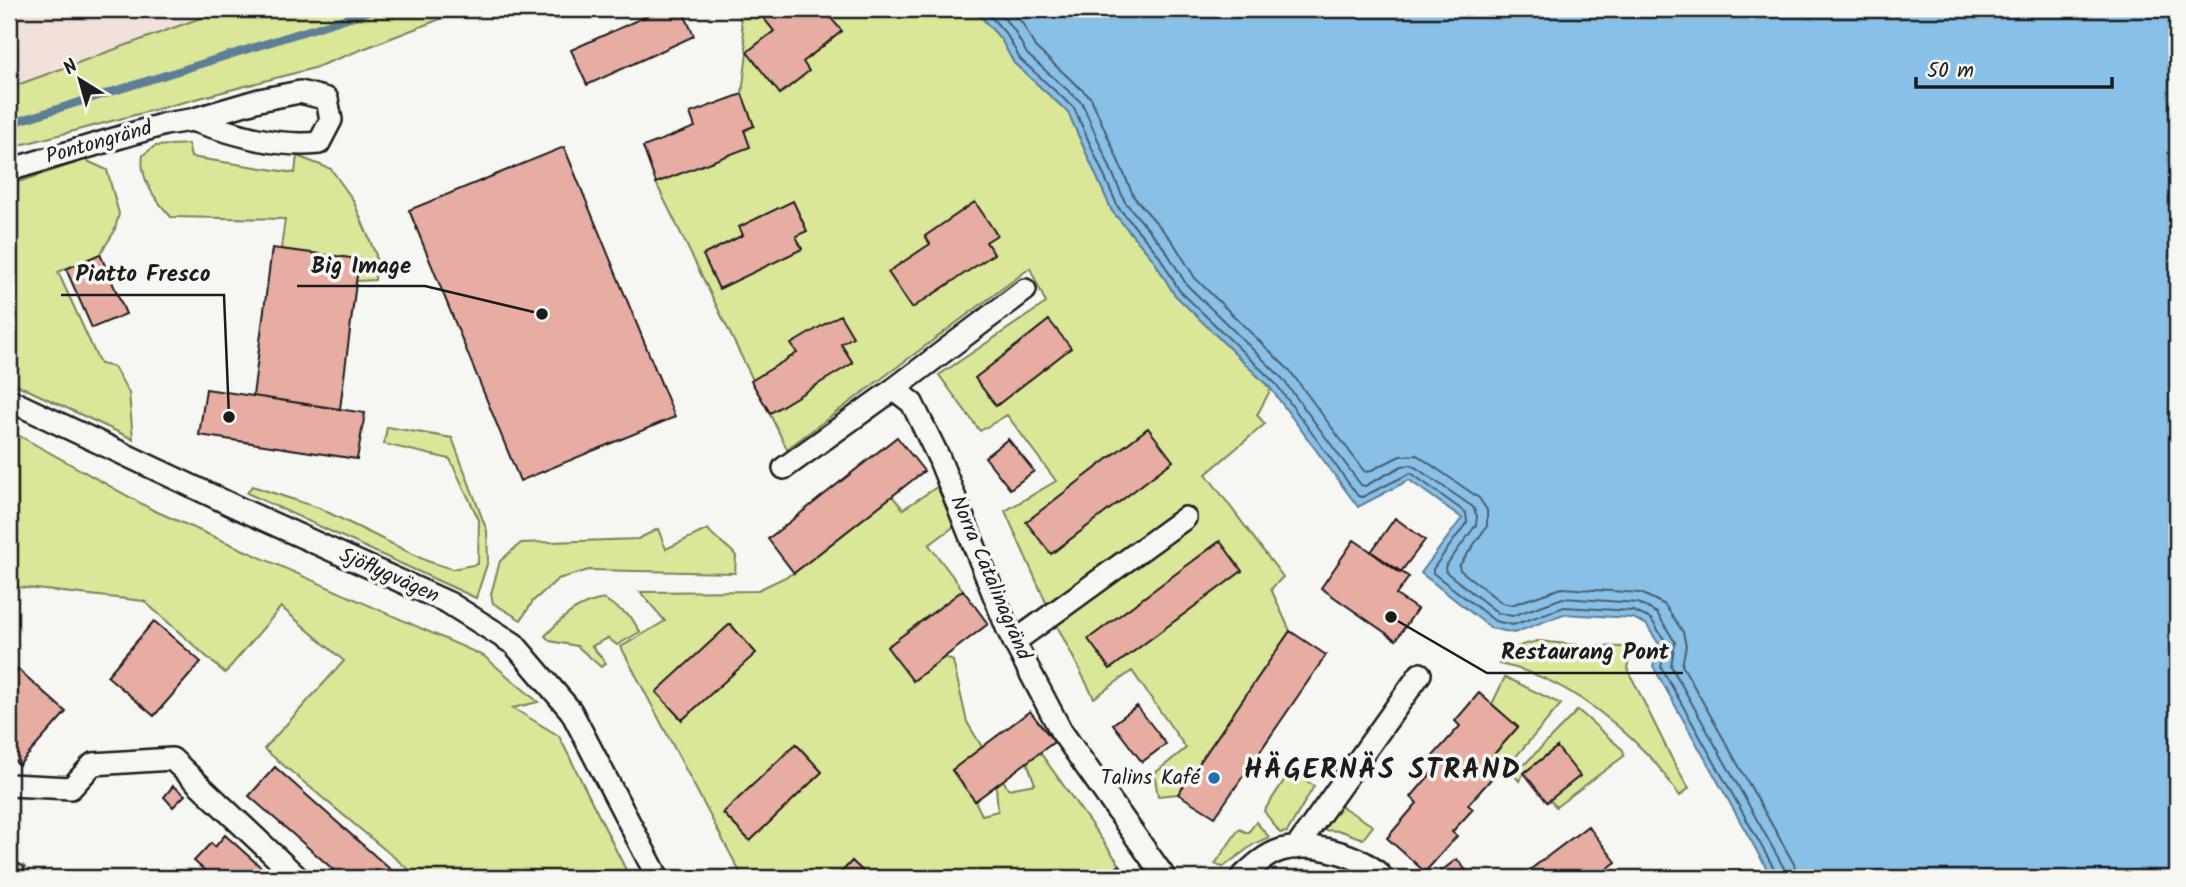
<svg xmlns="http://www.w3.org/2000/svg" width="2186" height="887" viewBox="0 0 2186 887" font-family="Kalam,sans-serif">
<rect width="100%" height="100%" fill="#f6f6f2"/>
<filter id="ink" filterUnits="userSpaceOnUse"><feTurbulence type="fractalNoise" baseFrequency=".0143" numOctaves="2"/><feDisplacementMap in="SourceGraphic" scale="14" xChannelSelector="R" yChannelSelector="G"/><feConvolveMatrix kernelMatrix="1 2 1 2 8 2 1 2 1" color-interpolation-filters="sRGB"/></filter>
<g filter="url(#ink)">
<path fill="#f2e0da" d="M 9,9 L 225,9 L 9,88 Z"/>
<path fill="#dae698" stroke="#7b815a" stroke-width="2" fill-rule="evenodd" d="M 225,9 L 466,9 L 314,68 L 9,148 L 9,88 Z
M 738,9 L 974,9 L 1001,39 L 1014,63 L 1068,112 L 1112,211 L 1153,259 L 1174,294 L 1271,389 L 1257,415 L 1265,424 L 1206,474 L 1283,577 L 1271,589 L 1290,631 L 1178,794 L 1158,796 L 1154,774 L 1186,748 L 1132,671 L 1094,698 L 1053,618 L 1005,511 L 1056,481 L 1007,415 L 980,431 L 939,375 L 1046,303 L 1030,268 L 787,449 L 656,183 L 754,126 L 742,94 L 747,52 Z
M 188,144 L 191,157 L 295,173 L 297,156 L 331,169 L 353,200 L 376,255 L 375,280 L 356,281 L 358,259 L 281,249 L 285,219 L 171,217 C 155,199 139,179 143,155 L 155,146 Z
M 85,160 L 107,170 L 119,214 L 114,232 L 100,254 L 58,272 L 100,364 L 114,367 L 129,393 L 133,439 L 9,381 L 9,185 Z
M 387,427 L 452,438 L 487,531 L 488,561 L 476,598 L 247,493 L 252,486 L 319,508 L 427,561 L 452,569 L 478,564 L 479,520 L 450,459 L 384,444 Z
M 9,430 L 153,510 L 484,656 L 538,702 L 513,708 L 559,736 L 630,878 L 419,878 L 264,749 L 344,661 L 281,607 L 225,673 L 144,601 L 9,586 Z
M 937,487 L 956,525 L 929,545 L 963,590 L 913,681 L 945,657 L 953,661 L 967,722 L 982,747 L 952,771 L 975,801 L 982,815 L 998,811 L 996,786 L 1003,780 L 1008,789 L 1035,784 L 1027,762 L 1039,751 L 1120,865 L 1102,878 L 870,878 L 852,861 L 836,878 L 743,878 L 621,647 L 665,621 L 640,592 L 756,591 L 794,573 L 892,496 L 903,509 ZM 796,744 L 822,772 L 750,841 L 723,813 Z
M 658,529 L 666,549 L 708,529 C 716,541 727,544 736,556 L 735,573 L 589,570 L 558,579 L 533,601 L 521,620 L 493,603 L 491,594 L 500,561 L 521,543 L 638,539 Z
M 604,599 L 631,617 L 640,632 L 617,645 L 608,638 L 592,646 L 606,663 L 601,667 L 577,646 L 550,641 L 545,636 C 564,616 576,604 604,599 Z
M 1538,641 L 1587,646 L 1627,647 L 1630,656 L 1627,668 L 1674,763 L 1689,788 L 1680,796 C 1670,783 1661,768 1650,757 C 1610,715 1557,675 1499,664 C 1507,647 1521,645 1538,641 Z
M 1505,677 L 1561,704 L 1501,774 L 1495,775 L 1498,770 L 1488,761 L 1518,727 L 1492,704 Z
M 1578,710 L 1623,750 L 1624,756 L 1556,807 L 1550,800 L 1557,747 L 1524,773 L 1519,781 L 1514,775 Z
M 1291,770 L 1314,786 L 1287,832 L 1280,833 L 1264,811 Z
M 1336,803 L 1373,826 L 1363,839 L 1341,831 L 1321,830 Z
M 1256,822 L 1269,837 L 1254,844 L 1223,867 L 1215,864 L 1239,829 L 1248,833 Z"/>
<path fill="#89c0e7" stroke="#5d7e96" stroke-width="2" d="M 974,9 L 2177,9 L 2177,878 L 1772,878 L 1653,666 L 1660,646 L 1646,624 L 1633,618 L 1564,614 L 1514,633 L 1491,628 L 1421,573 L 1462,518 L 1409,480 L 1358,507 L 1271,389 L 1174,294 L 1153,259 L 1112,211 L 1068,112 L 1014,63 L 1001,39 Z"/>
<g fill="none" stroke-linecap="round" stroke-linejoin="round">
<path stroke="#485e6d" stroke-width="2" d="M 984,9 L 1007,35 L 1020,59 L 1074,108 L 1118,207 L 1158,254 L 1179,290 L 1276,384 L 1358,496 L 1362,497 L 1411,473 L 1466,513 L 1467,522 L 1433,569 L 1433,573 L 1495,621 L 1513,625 L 1564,607 L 1633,611 L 1651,619 L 1667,644 L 1661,667 L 1776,872 L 1777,878
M 996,9 L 1014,30 L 1027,54 L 1082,103 L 1125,202 L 1165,249 L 1186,284 L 1282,378 L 1361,485 L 1365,486 L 1402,466 L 1412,465 L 1473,507 L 1477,516 L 1476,525 L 1445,567 L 1446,572 L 1498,613 L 1512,616 L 1563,598 L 1638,603 L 1657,613 L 1675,642 L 1671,666 L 1784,868 L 1786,878
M 1010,9 L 1023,24 L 1035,47 L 1091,98 L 1134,197 L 1173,242 L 1195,278 L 1290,371 L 1364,471 L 1368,472 L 1400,456 L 1417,455 L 1479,498 L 1487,510 L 1487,526 L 1459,566 L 1460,570 L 1502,603 L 1511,605 L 1562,588 L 1641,593 L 1665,605 L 1683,632 L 1686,646 L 1682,665 L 1794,864 L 1797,878"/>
<path stroke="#5d7e96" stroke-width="8" d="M 9,124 L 376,9"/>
</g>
<path fill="#e7ada3" stroke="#1c1c1c" stroke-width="2" d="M 553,9 L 583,9 L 557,19 Z
M 662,9 L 682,9 L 694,36 L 587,85 L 571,50 Z
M 769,9 L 841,9 L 830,17 L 842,31 L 803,62 L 809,71 L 780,94 L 747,52 L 774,31 L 761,15 Z
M 742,94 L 754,126 L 744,130 L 750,147 L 656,183 L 643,147 L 695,127 L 690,113 Z
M 564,147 L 675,417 L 520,481 L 409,210 Z
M 793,201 L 807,231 L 796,236 L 802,249 L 719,289 L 703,255 L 743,235 L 739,227 Z
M 975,202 L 997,235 L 986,242 L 994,254 L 912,308 L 888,272 L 930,244 L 925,236 Z
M 272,248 L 359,259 L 340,409 L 253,396 Z
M 100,254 L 126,314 L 92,328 L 66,269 Z
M 840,315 L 853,337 L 841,344 L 853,363 L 770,413 L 751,381 L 797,353 L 791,344 Z
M 1049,320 L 1071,348 L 996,406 L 975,378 Z
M 206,389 L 365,413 L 357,459 L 199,435 Z
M 1148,428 L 1173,461 L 1051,554 L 1026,522 Z
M 897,437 L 924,471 L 794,573 L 768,539 Z
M 1008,439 L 1034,471 L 1010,489 L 985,457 Z
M 1395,518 L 1425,540 L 1400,573 L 1371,552 Z
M 1354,540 L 1409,577 L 1396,595 L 1417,609 L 1396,640 L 1321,588 Z
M 1220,541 L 1242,571 L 1110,669 L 1088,639 Z
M 963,590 L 988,624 L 913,681 L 887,647 Z
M 154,621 L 201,662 L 154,716 L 107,676 Z
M 730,624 L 756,653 L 682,720 L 656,692 Z
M 1290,631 L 1326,655 L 1215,817 L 1178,794 Z
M 18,669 L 66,712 L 19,765 L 9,756 L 9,679 Z
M 1479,693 L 1518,727 L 1488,761 L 1499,770 L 1468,805 L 1473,809 L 1452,832 L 1457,836 L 1425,872 L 1387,838 L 1417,803 L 1411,797 L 1440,763 L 1433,756 L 1460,726 L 1455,721 Z
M 1137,706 L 1166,744 L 1142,762 L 1113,724 Z
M 1030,711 L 1054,742 L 975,801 L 952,770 Z
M 796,744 L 822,772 L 750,841 L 723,813 Z
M 1557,747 L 1580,776 L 1547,802 L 1524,773 Z
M 275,767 L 400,878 L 343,878 L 249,796 Z
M 173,786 L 185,795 L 173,807 L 164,797 Z
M 1588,826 L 1616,862 L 1595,878 L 1519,878 Z
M 225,835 L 273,878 L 213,878 L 194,861 L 211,843 L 215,847 Z
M 9,859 L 25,867 L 20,878 L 9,878 Z
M 1457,859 L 1472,878 L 1432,878 Z
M 852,861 L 870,878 L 836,878 Z
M 1120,865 L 1130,878 L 1102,878 Z"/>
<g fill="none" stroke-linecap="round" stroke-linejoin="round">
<g stroke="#1c1c1c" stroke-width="26">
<path id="minor" d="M 9,170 L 165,124 L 191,120 L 259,100 L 300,92 L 327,99 L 331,120 L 319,143 C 275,148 232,133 191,120
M 894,389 L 1025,290
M 9,400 L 234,506 L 449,603 L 514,644 L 571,711 L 658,878
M 784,468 L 894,389 L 912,403 L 939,458 L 1008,630 L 1061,731 L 1165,878
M 1014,642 L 1185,518
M 9,785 L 71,788 L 93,764 L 172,759 L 298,878
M 1296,848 L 1420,674
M 1241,878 C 1253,867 1265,855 1281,850 C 1312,841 1362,854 1383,878"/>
</g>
<use href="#minor" stroke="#f6f6f2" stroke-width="21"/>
</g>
</g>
<circle fill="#1f6fb2" stroke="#f6f6f2" stroke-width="2.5" cx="1214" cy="778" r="7"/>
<g text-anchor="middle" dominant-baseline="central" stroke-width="7" stroke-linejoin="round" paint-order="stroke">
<g font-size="21" fill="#1c1c1c" stroke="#f6f6f2">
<text transform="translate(99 143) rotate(-16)">Pontongränd</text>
<text transform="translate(389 576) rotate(24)">Sjöflygvägen</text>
<text transform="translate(990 578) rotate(67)">Norra Catalinagränd</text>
</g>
<g font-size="21" fill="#1c1c1c" stroke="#f6f6f2" text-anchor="end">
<text x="1200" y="778">Talins Kafé</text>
</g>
<g font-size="28" font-weight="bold" letter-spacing="2" fill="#1c1c1c" stroke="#f6f6f2">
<text x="1383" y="770">HÄGERNÄS STRAND</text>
</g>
</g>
<path fill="none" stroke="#1c1c1c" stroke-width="2.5" d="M542 314L425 286H297M229 417L224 295H61M1391 617L1487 673H1683"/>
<g fill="#1c1c1c" stroke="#f6f6f2" stroke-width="2.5">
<circle cx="542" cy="314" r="7"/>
<circle cx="229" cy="417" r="7"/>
<circle cx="1391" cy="617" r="7"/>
</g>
<g font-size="23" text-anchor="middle" font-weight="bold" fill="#1c1c1c" stroke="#f6f6f2" stroke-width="7" stroke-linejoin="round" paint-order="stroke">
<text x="361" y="273">Big Image</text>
<text x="143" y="281">Piatto Fresco</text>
<text x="1585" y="659">Restaurang Pont</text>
</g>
<rect width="2186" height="887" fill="none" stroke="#f6f6f2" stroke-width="35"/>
<rect x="18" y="18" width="2151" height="852" fill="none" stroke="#1c1c1c" stroke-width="2.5" filter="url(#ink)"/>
<g transform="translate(80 80) rotate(323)" stroke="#f6f6f2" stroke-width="5" paint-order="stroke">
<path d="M0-5L12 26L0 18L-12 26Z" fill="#1c1c1c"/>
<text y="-10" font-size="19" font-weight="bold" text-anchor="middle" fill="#1c1c1c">N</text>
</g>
<path d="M1916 77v10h196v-10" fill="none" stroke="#1c1c1c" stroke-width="3.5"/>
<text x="1927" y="77" font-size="21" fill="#1c1c1c" stroke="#f6f6f2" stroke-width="5" paint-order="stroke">50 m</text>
</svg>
